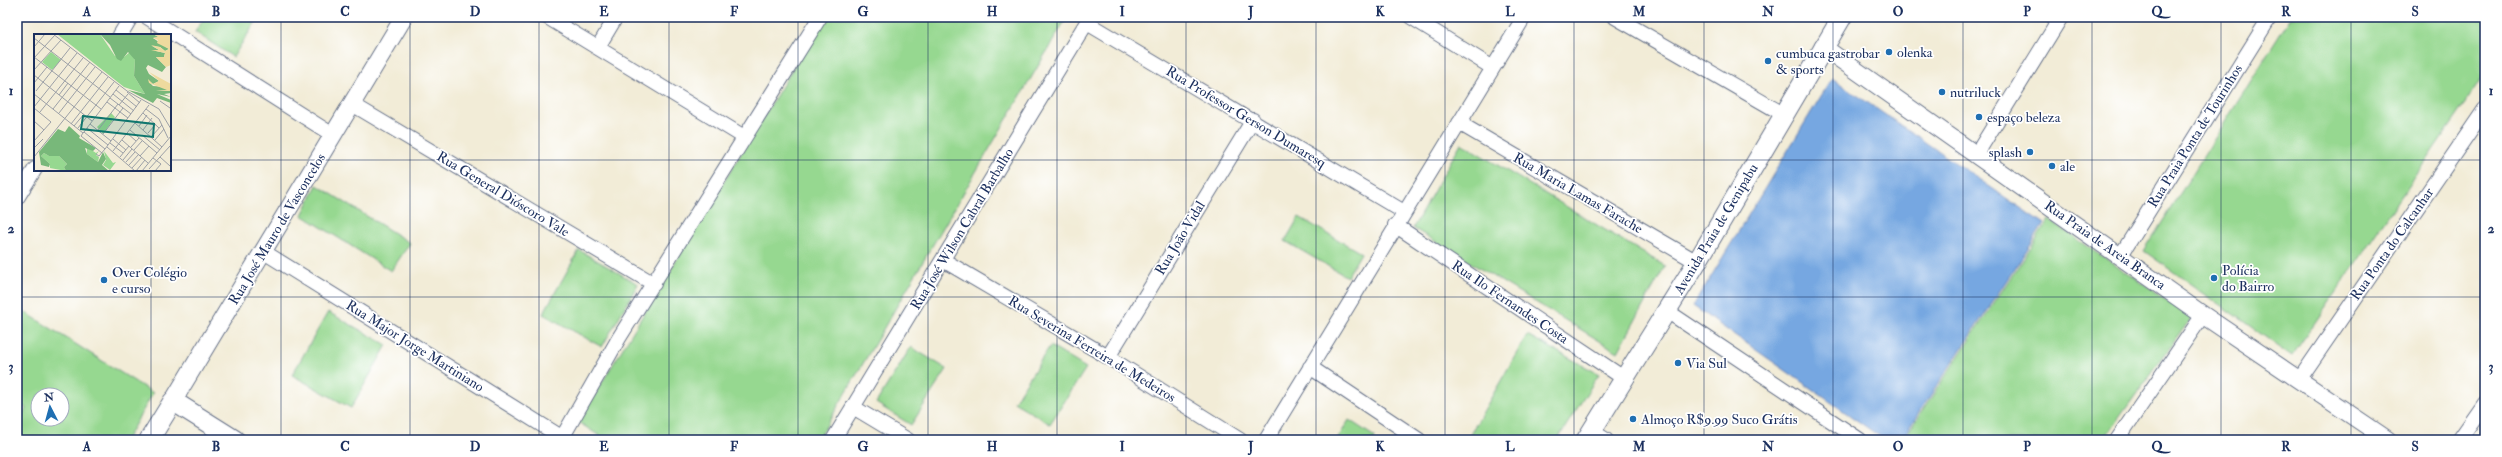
<svg xmlns="http://www.w3.org/2000/svg" width="2502" height="457" viewBox="0 0 2502 457" font-family="'IM FELL Double Pica',serif">
<rect width="100%" height="100%" fill="#fff"/>
<filter id="ink" filterUnits="userSpaceOnUse"><feTurbulence type="fractalNoise" baseFrequency=".025" numOctaves="2"/><feDisplacementMap in="SourceGraphic" scale="8" xChannelSelector="R" yChannelSelector="G"/><feConvolveMatrix kernelMatrix="1 2 1 2 8 2 1 2 1" color-interpolation-filters="sRGB"/></filter>
<filter id="wash" filterUnits="userSpaceOnUse"><feTurbulence type="fractalNoise" baseFrequency=".012" numOctaves="4" result="noise"/><feDisplacementMap in="SourceGraphic" scale="16" xChannelSelector="R" yChannelSelector="G"/><feGaussianBlur stdDeviation="0.9" result="paint"/><feColorMatrix in="noise" values="0 0 0 0 0 0 0 0 0 0 0 0 0 0 0 0 0 1.4 0 .05"/><feComposite in="paint" operator="in"/></filter>
<g filter="url(#wash)">
<rect width="100%" height="100%" fill="#f2ecd7"/>
<path fill="#96d890" stroke="#588477" fill-rule="evenodd" d="M 205,17 L 259,17 L 233,57 L 195,32 Z
M 824,17 L 1067,17 L 818,440 L 606,440 L 578,422 Z
M 2291,17 L 2485,17 L 2485,74 L 2292,356 L 2144,251 Z
M 1461,143 L 1665,266 L 1618,352 L 1413,228 Z
M 317,185 L 410,243 L 391,271 L 302,215 Z
M 1299,217 L 1361,253 L 1347,277 L 1285,241 Z
M 2049,220 L 2192,317 L 2103,440 L 1903,440 Z
M 579,250 L 638,284 L 602,347 L 543,314 Z
M 17,307 L 153,393 L 126,440 L 17,440 L 17,425 L 26,408 L 17,403 ZM 38,395 L 62,395 L 62,419 L 38,419 Z
M 328,312 L 387,345 L 351,408 L 292,375 Z
M 1527,335 L 1599,374 L 1557,440 L 1467,440 Z
M 1050,346 L 1086,368 L 1050,424 L 1014,402 Z
M 911,347 L 947,369 L 911,425 L 876,403 Z
M 1349,420 L 1375,437 L 1374,440 L 1337,440 Z"/>
<path fill="#76a7e1" stroke="#486ba0" d="M 1832,78 L 2044,224 L 1901,440 L 1885,440 L 1693,306 Z"/>
</g>
<g filter="url(#ink)">
<g fill="none" stroke-linecap="round" stroke-linejoin="round">
<g stroke="#667188" stroke-width="16">
<path id="minor" d="M 147,17 L 333,135
M 547,17 L 744,137
M 1411,17 L 1493,68
M 1615,17 L 1783,114
M 1087,23 L 1404,212
M 120,35 L 131,17
M 598,47 L 616,17
M 352,104 L 654,284
M 1459,123 L 1697,262
M 1976,155 L 2061,17
M 17,198 L 35,169
M 1395,225 L 1625,379
M 264,252 L 566,440
M 2121,255 L 2270,17
M 943,260 L 1108,357 L 1240,440
M 1667,311 L 1860,440
M 1108,357 L 1253,120
M 1310,367 L 1419,440
M 2299,380 L 2485,109
M 853,407 L 908,440
M 1592,431 L 1606,440
M 562,438 L 619,338 L 820,17
M 833,440 L 1090,17
M 1266,440 L 1524,17
M 2117,440 L 2203,315
M 2459,440 L 2485,403"/>
</g>
<g stroke="#667188" stroke-width="19">
<path id="tertiary" d="M 1823,47 L 2203,315 L 2388,440
M 173,401 L 404,17"/>
</g>
<g stroke="#667188" stroke-width="21">
<path id="secondary" d="M 149,440 L 173,401 L 235,440
M 1586,440 L 1697,262 L 1842,17"/>
</g>
<use href="#minor" stroke="#fff" stroke-width="14"/>
<use href="#tertiary" stroke="#fff" stroke-width="17"/>
<use href="#secondary" stroke="#fff" stroke-width="19"/>
</g>
</g>
<path fill="none" stroke="#1b2f5e" stroke-width="1" stroke-opacity="0.55" d="M 151,17 L 151,35M 281,17 L 281,440M 410,17 L 410,440M 539,17 L 539,440M 669,17 L 669,440M 798,17 L 798,440M 928,17 L 928,440M 1057,17 L 1057,440M 1186,17 L 1186,440M 1316,17 L 1316,440M 1445,17 L 1445,440M 1574,17 L 1574,440M 1704,17 L 1704,440M 1833,17 L 1833,440M 1963,17 L 1963,440M 2092,17 L 2092,440M 2221,17 L 2221,440M 2351,17 L 2351,440M 17,160 L 35,160M 170,160 L 2485,160M 151,170 L 151,440M 17,297 L 2485,297"/>
<g fill="#1f6fb2" stroke="#fff" stroke-width="1.5">
<circle cx="1889" cy="52" r="4"/>
<circle cx="1768" cy="61" r="4"/>
<circle cx="1942" cy="92" r="4"/>
<circle cx="1979" cy="117" r="4"/>
<circle cx="2030" cy="152" r="4"/>
<circle cx="2052" cy="166" r="4"/>
<circle cx="2214" cy="278" r="4"/>
<circle cx="104" cy="280" r="4"/>
<circle cx="1678" cy="363" r="4"/>
<circle cx="1633" cy="419" r="4"/>
</g>
<g text-anchor="middle" dominant-baseline="central" stroke-width="3.5" stroke-linejoin="round" paint-order="stroke">
<g font-size="14" fill="#1b2f5e" stroke="#fff" text-anchor="start">
<text x="1897" y="52">olenka</text>
<text x="1776" y="53">cumbuca gastrobar<tspan x="1776" dy="16">&amp; sports</tspan></text>
<text x="1950" y="92">nutriluck</text>
<text x="1987" y="117">espaço beleza</text>
<text x="2022" y="152" text-anchor="end">splash</text>
<text x="2060" y="166">ale</text>
<text x="2222" y="270">Polícia<tspan x="2222" dy="16">do Bairro</tspan></text>
<text x="112" y="272">Over Colégio<tspan x="112" dy="16">e curso</tspan></text>
<text x="1686" y="363">Via Sul</text>
<text x="1641" y="419">Almoço R$9.99 Suco Grátis</text>
</g>
<g font-size="14" fill="#1b2f5e" stroke="#fff">
<text transform="translate(1246 117) rotate(31)">Rua Professor Gerson Dumaresq</text>
<text transform="translate(2195 136) rotate(-58)">Rua Praia Ponta de Tourinhos</text>
<text transform="translate(1578 193) rotate(30)">Rua Maria Lamas Farache</text>
<text transform="translate(503 194) rotate(31)">Rua General Dióscoro Vale</text>
<text transform="translate(277 229) rotate(-59)">Rua José Mauro de Vasconcelos</text>
<text transform="translate(962 229) rotate(-59)">Rua José Wilson Cabral Barbalho</text>
<text transform="translate(1716 229) rotate(-59)">Avenida Praia de Genipabu</text>
<text transform="translate(1180 238) rotate(-59)">Rua João Vidal</text>
<text transform="translate(2392 244) rotate(-55)">Rua Ponta do Calcanhar</text>
<text transform="translate(2105 245) rotate(35)">Rua Praia de Areia Branca</text>
<text transform="translate(1510 302) rotate(34)">Rua Ilo Fernandes Costa</text>
<text transform="translate(415 346) rotate(32)">Rua Major Jorge Martiniano</text>
<text transform="translate(1092 349) rotate(31)">Rua Severina Ferreira de Medeiros</text>
</g>
</g>
<g transform="translate(34 34)">
<rect width="137" height="137" fill="#f2ecd7"/>
<path d="M 23,0 L 66,0 L 81,22 L 90,23 L 96,18 L 101,26 L 100,42 L 111,60 L 90,53 ZM 17,18 L 27,26 L 18,36 L 8,28 ZM 77,79 L 81,83 L 69,100 L 63,93 ZM 53,113 L 62,119 L 65,117 L 62,121 L 65,123 L 64,128 L 53,120 ZM 70,117 L 79,129 L 82,128 L 76,136 L 69,131 L 72,126 ZM 10,119 L 15,122 L 25,122 L 33,130 L 30,133 L 32,137 L 16,134 L 16,130 L 7,122 Z" fill="#96d890"/>
<path d="M 66,0 L 119,0 L 125,3 L 119,4 L 135,15 L 131,17 L 126,13 L 118,12 L 125,16 L 122,17 L 131,19 L 130,23 L 122,23 L 132,33 L 128,38 L 114,31 L 112,34 L 115,40 L 125,47 L 119,50 L 115,47 L 116,49 L 119,52 L 132,53 L 133,56 L 122,56 L 137,57 L 137,59 L 130,60 L 137,63 L 123,60 L 137,66 L 137,69 L 123,64 L 119,69 L 94,56 L 111,60 L 100,42 L 101,26 L 94,18 L 87,27 L 83,25 L 76,11 ZM 35,92 L 46,102 L 45,104 L 62,114 L 59,117 L 51,114 L 53,120 L 64,128 L 69,118 L 72,125 L 68,131 L 75,137 L 32,137 L 30,133 L 33,130 L 25,122 L 15,122 L 10,119 L 7,122 L 16,130 L 15,133 L 7,131 L 5,118 L 24,95 L 31,98 Z" fill="#78b87a"/>
<path d="M 119,0 L 136,0 L 137,31 L 132,33 L 122,23 L 130,23 L 131,19 L 117,16 L 125,16 L 117,11 L 126,13 L 131,17 L 135,15 L 123,9 L 124,6 L 119,4 L 124,3 ZM 115,38 L 137,50 L 137,57 L 122,56 L 133,56 L 115,49 L 114,45 L 119,50 L 125,47 Z" fill="#eeda9e"/>
<path fill="none" stroke="#9ca0a7" stroke-width="1" d="M 19,0 L 93,57 L 125,75 L 137,95M 0,4 L 76,63M 0,13 L 11,0M 0,23 L 67,75M 0,24 L 21,1M 0,36 L 27,6M 0,41 L 58,87M 0,49 L 13,33M 82,56 L 103,73M 2,57 L 36,14M 93,58 L 106,69M 0,60 L 49,99 L 50,98 L 53,94 L 74,111 L 71,115 L 50,98M 79,60 L 100,77M 25,61 L 34,49M 76,64 L 97,80M 126,67 L 136,74M 73,68 L 94,84M 85,71 L 94,60M 0,73 L 43,19M 0,74 L 17,88M 19,75 L 56,28M 112,75 L 125,85 L 134,104M 6,78 L 49,24M 25,79 L 61,33M 109,79 L 125,94M 0,87 L 10,96M 101,89 L 128,113M 37,90 L 74,43M 56,90 L 77,107M 40,92 L 50,80M 105,92 L 113,81M 44,94 L 80,48M 53,94 L 85,52M 64,96 L 84,70M 96,96 L 123,119M 109,96 L 118,84M 49,99 L 47,102 L 68,119M 93,99 L 102,107M 114,99 L 122,90M 69,100 L 89,74M 108,101 L 126,116M 117,103 L 128,91M 79,105 L 92,116M 88,106 L 114,129M 121,106 L 130,95M 0,107 L 17,88M 76,109 L 89,119M 74,111 L 107,66M 73,113 L 101,137M 97,113 L 105,104M 0,114 L 9,105M 100,116 L 108,107M 79,117 L 115,71M 62,120 L 65,122 L 71,115M 106,122 L 115,112M 0,123 L 68,38M 86,123 L 95,112M 126,123 L 136,132M 119,124 L 127,130 L 121,137M 89,126 L 98,115M 92,128 L 101,118M 95,131 L 105,120M 98,134 L 108,123M 115,135 L 136,112M 102,137 L 111,126M 108,137 L 137,102"/>
<path fill="#0f766e" fill-opacity="0.15" stroke="#0f766e" stroke-width="2" d="M 49,82 L 120,90 L 119,103 L 47,95 Z"/>
<rect width="137" height="137" fill="none" stroke="#1b2f5e" stroke-width="2"/>
</g>
<rect width="2502" height="457" fill="none" stroke="#fff" stroke-width="44"/>
<g transform="translate(50 407) rotate(354)"><circle r="19" fill="#ffffff" stroke="#a4acbf"/>
<path d="M0-3L7 15L0 10L-7 15Z" fill="#1f6fb2"/>
<text y="-6" font-size="11" font-weight="bold" text-anchor="middle" fill="#1b2f5e">N</text>
</g>
<rect x="22" y="22" width="2458" height="413" fill="none" stroke="#1b2f5e" stroke-width="1.5"/>
<g font-size="13" text-anchor="middle" font-weight="bold" fill="#1b2f5e">
<text x="87" y="16">A</text>
<text x="216" y="16">B</text>
<text x="345" y="16">C</text>
<text x="475" y="16">D</text>
<text x="604" y="16">E</text>
<text x="734" y="16">F</text>
<text x="863" y="16">G</text>
<text x="992" y="16">H</text>
<text x="1122" y="16">I</text>
<text x="1251" y="16">J</text>
<text x="1380" y="16">K</text>
<text x="1510" y="16">L</text>
<text x="1639" y="16">M</text>
<text x="1768" y="16">N</text>
<text x="1898" y="16">O</text>
<text x="2027" y="16">P</text>
<text x="2157" y="16">Q</text>
<text x="2286" y="16">R</text>
<text x="2415" y="16">S</text>
<text x="11" y="95">1</text>
<text x="2491" y="95">1</text>
<text x="11" y="233">2</text>
<text x="2491" y="233">2</text>
<text x="11" y="371">3</text>
<text x="2491" y="371">3</text>
<text x="87" y="451">A</text>
<text x="216" y="451">B</text>
<text x="345" y="451">C</text>
<text x="475" y="451">D</text>
<text x="604" y="451">E</text>
<text x="734" y="451">F</text>
<text x="863" y="451">G</text>
<text x="992" y="451">H</text>
<text x="1122" y="451">I</text>
<text x="1251" y="451">J</text>
<text x="1380" y="451">K</text>
<text x="1510" y="451">L</text>
<text x="1639" y="451">M</text>
<text x="1768" y="451">N</text>
<text x="1898" y="451">O</text>
<text x="2027" y="451">P</text>
<text x="2157" y="451">Q</text>
<text x="2286" y="451">R</text>
<text x="2415" y="451">S</text>
</g>
</svg>
